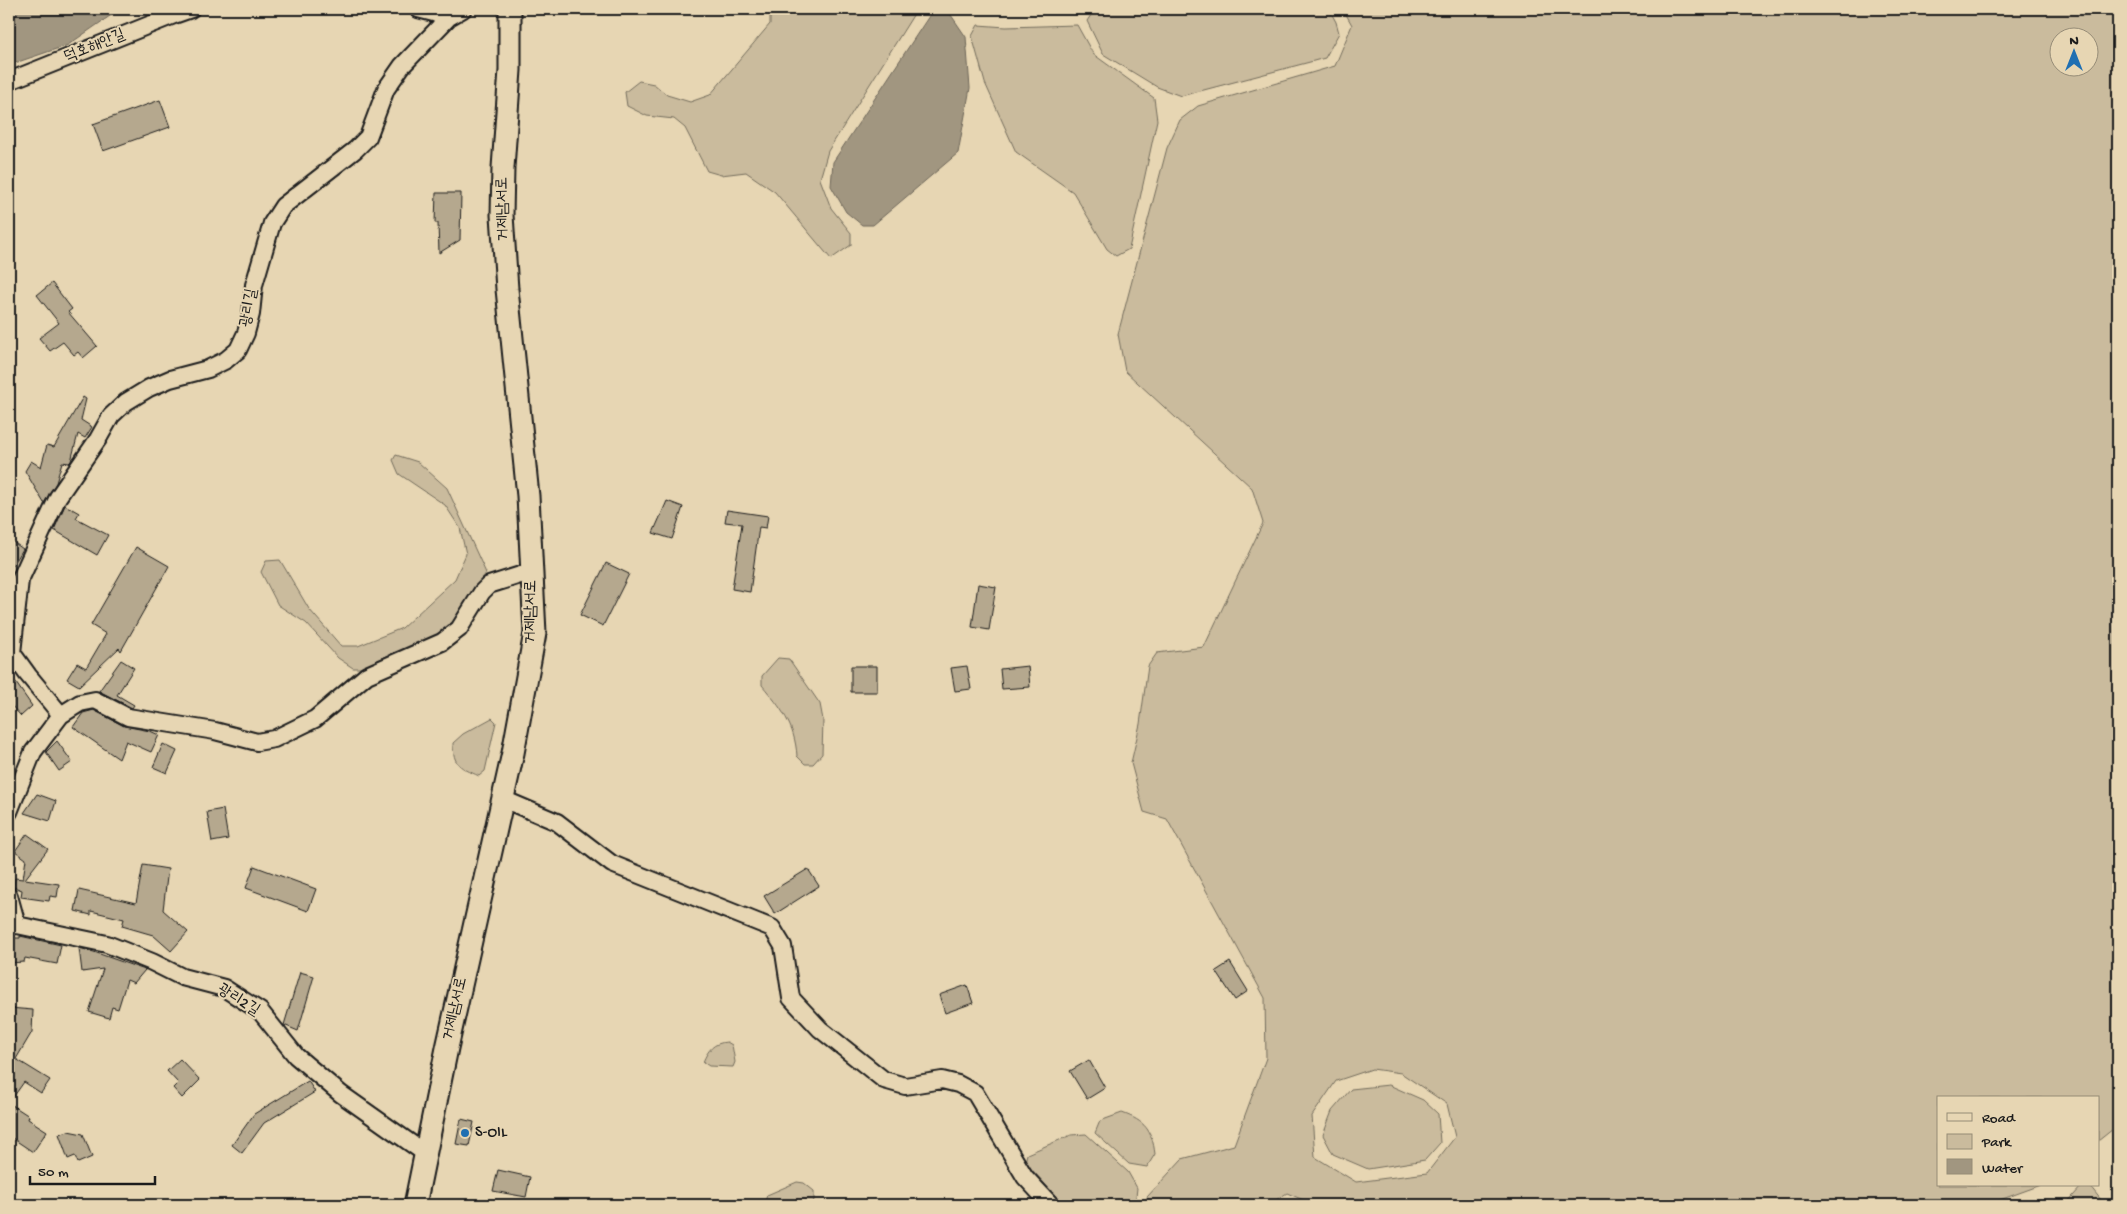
<svg xmlns="http://www.w3.org/2000/svg" width="2127" height="1214" viewBox="0 0 2127 1214" font-family="'Gochi Hand','Poor Story',sans-serif">
<rect width="100%" height="100%" fill="#e7d6b3"/>
<filter id="ink" filterUnits="userSpaceOnUse"><feTurbulence type="fractalNoise" baseFrequency=".02" numOctaves="2"/><feDisplacementMap in="SourceGraphic" scale="10" xChannelSelector="R" yChannelSelector="G"/><feConvolveMatrix kernelMatrix="1 2 1 2 8 2 1 2 1" color-interpolation-filters="sRGB"/></filter>
<g filter="url(#ink)">
<path fill="#cabb9d" stroke="#736c5c" fill-rule="evenodd" d="M 770,9 L 917,9 L 828,151 L 820,179 L 831,208 L 851,233 L 851,245 L 831,259 L 775,192 L 746,172 L 721,175 L 707,171 L 685,128 L 674,119 L 647,116 L 627,106 L 625,92 L 639,81 L 654,84 L 667,95 L 690,102 L 710,95 L 770,24 Z
M 1095,9 L 1329,9 L 1336,22 L 1339,33 L 1325,58 L 1181,96 L 1157,87 L 1103,54 L 1087,21 Z
M 1343,9 L 2118,9 L 2118,1125 L 2098,1141 L 2098,1098 L 1938,1098 L 1938,1185 L 2041,1185 L 1986,1205 L 1310,1205 L 1308,1202 L 1287,1193 L 1268,1205 L 1146,1205 L 1147,1197 L 1182,1159 L 1234,1145 L 1266,1058 L 1265,998 L 1167,819 L 1144,812 L 1131,763 L 1140,724 L 1148,666 L 1157,653 L 1204,647 L 1263,523 L 1252,488 L 1125,371 L 1118,334 L 1167,148 L 1180,120 L 1198,106 L 1335,66 L 1352,25 ZM 2060,38 L 2090,38 L 2090,68 L 2060,68 ZM 1372,1069 L 1401,1073 L 1447,1104 L 1455,1137 L 1427,1173 L 1356,1182 L 1315,1157 L 1312,1116 L 1336,1081 Z
M 978,25 L 1006,27 L 1077,25 L 1093,54 L 1154,98 L 1157,120 L 1129,249 L 1116,256 L 1107,249 L 1073,192 L 1016,152 L 985,83 L 972,36 Z
M 396,455 L 418,462 L 447,488 L 486,573 L 453,625 L 438,636 L 367,668 L 353,668 L 338,658 L 306,623 L 278,605 L 261,572 L 266,561 L 280,560 L 309,609 L 341,646 L 358,646 L 402,628 L 455,579 L 466,554 L 460,528 L 445,505 L 399,474 L 393,460 Z
M 778,658 L 789,659 L 820,704 L 823,720 L 822,754 L 813,764 L 805,764 L 797,756 C 795,725 781,708 762,685 L 762,676 Z
M 492,718 L 496,722 L 485,771 L 479,776 C 460,767 453,766 453,743 L 463,734 Z
M 727,1042 L 732,1045 L 735,1062 L 733,1067 L 709,1066 L 703,1062 C 708,1050 713,1043 727,1042 Z
M 1389,1085 L 1423,1100 L 1438,1114 L 1440,1143 L 1425,1160 L 1368,1169 L 1333,1154 L 1323,1135 L 1332,1111 L 1351,1089 Z
M 1122,1113 C 1145,1121 1152,1130 1155,1154 L 1147,1167 L 1129,1164 L 1095,1133 L 1100,1121 Z
M 1086,1134 L 1128,1172 L 1137,1188 L 1135,1205 L 1064,1205 L 1025,1162 L 1027,1154 L 1071,1135 Z
M 797,1182 L 804,1183 L 814,1191 L 814,1200 L 811,1205 L 764,1205 L 767,1195 Z
M 2090,1186 L 2105,1205 L 2065,1205 L 2081,1187 Z"/>
<path fill="#a19680" stroke="#6c6558" d="M 9,9 L 120,9 L 68,45 L 9,65 Z
M 939,9 L 951,15 L 966,37 L 970,88 L 958,153 L 873,225 L 862,225 L 846,212 L 831,186 L 833,162 L 931,13 Z"/>
<path fill="#b5a88e" stroke="#1c1c1c" d="M 160,100 L 170,127 L 103,151 L 93,124 Z
M 436,193 L 461,193 L 460,240 L 439,253 L 438,223 L 435,223 Z
M 52,283 L 72,309 L 68,312 L 97,346 L 83,358 L 78,352 L 74,355 L 63,342 L 50,351 L 39,338 L 59,323 L 37,295 Z
M 83,397 L 86,399 L 81,420 L 92,427 L 85,438 L 78,434 L 71,461 L 69,463 L 62,462 L 56,483 L 44,503 L 25,471 L 31,461 L 41,467 L 47,445 L 54,447 Z
M 667,501 L 683,507 L 672,539 L 653,533 Z
M 65,505 L 79,513 L 76,518 L 108,535 L 97,555 L 54,530 Z
M 727,510 L 768,516 L 766,528 L 759,527 L 750,592 L 732,589 L 742,524 L 725,522 Z
M 9,539 L 23,549 L 9,572 Z
M 136,547 L 169,566 L 121,651 L 119,648 L 79,686 L 67,679 L 77,663 L 86,668 L 106,634 L 91,625 Z
M 606,563 L 629,574 L 603,626 L 580,615 Z
M 978,584 L 996,587 L 989,630 L 972,627 Z
M 121,660 L 134,668 L 117,695 L 134,705 L 132,708 L 99,691 Z
M 851,666 L 877,666 L 877,692 L 851,692 Z
M 967,666 L 971,689 L 955,691 L 951,668 Z
M 1028,666 L 1030,687 L 1002,689 L 1000,669 Z
M 9,673 L 32,706 L 21,716 L 9,703 Z
M 94,710 L 124,726 L 150,731 L 159,735 L 151,752 L 126,741 L 119,759 L 73,727 L 83,713 Z
M 57,741 L 72,762 L 59,771 L 46,752 Z
M 163,744 L 177,751 L 167,773 L 153,767 Z
M 37,794 L 56,801 L 50,821 L 24,813 Z
M 223,809 L 228,839 L 212,842 L 207,812 Z
M 27,834 L 48,849 L 25,879 L 59,884 L 57,897 L 50,896 L 49,901 L 21,897 L 22,890 L 14,887 L 15,878 L 23,879 L 26,859 L 15,851 Z
M 143,865 L 168,869 L 163,910 L 188,932 L 171,951 L 153,935 L 122,926 L 124,919 L 91,911 L 91,915 L 75,911 L 79,890 L 136,903 Z
M 254,866 L 316,889 L 308,911 L 246,888 Z
M 808,869 L 819,886 L 775,914 L 764,896 Z
M 20,936 L 61,945 L 57,964 L 25,958 L 24,962 L 9,963 L 9,938 L 20,938 Z
M 79,948 L 94,952 L 145,970 L 134,983 L 127,980 L 118,1009 L 112,1007 L 109,1018 L 89,1012 L 103,969 L 82,972 Z
M 1230,962 L 1248,991 L 1235,1000 L 1216,971 Z
M 300,972 L 314,976 L 298,1031 L 284,1025 Z
M 967,985 L 973,1003 L 945,1013 L 939,995 Z
M 9,1008 L 33,1010 L 32,1032 L 16,1059 L 50,1080 L 41,1093 L 24,1082 L 9,1103 L 29,1116 L 28,1119 L 47,1131 L 33,1152 L 9,1136 Z
M 180,1059 L 200,1080 L 182,1098 L 173,1088 L 178,1083 L 167,1071 Z
M 1089,1060 L 1105,1088 L 1087,1099 L 1070,1071 Z
M 308,1081 L 315,1092 L 264,1123 L 242,1153 L 232,1145 L 254,1114 Z
M 461,1119 L 474,1122 L 469,1146 L 456,1144 Z
M 68,1131 L 83,1134 L 92,1157 L 78,1163 L 75,1156 L 68,1159 L 59,1134 Z
M 498,1170 L 530,1177 L 526,1197 L 493,1191 Z"/>
<g fill="none" stroke-linecap="round" stroke-linejoin="round">
<g stroke="#1c1c1c" stroke-width="20">
<path id="minor" d="M 418,9 L 449,17 L 463,9
M 174,15 L 191,9
M 9,81 L 174,15 L 176,9
M 12,653 L 28,675 L 61,715 L 80,703 L 95,700 L 128,717 L 215,731 L 257,742 L 274,739 L 315,719 L 367,675 L 442,642 L 459,629 L 482,592 L 489,585 L 533,571
M 9,656 L 12,653 L 20,580 L 58,497 L 98,439 L 111,416 L 126,402 L 149,388 L 170,379 L 208,369 L 226,360 L 238,350 L 246,333 L 251,314 L 254,285 L 272,223 L 283,206 L 355,150 L 368,137 L 386,89 L 402,66 L 449,17
M 503,799 L 557,822 L 612,864 L 772,928 L 783,946 L 791,998 L 820,1029 L 884,1080 L 905,1086 L 942,1080 L 958,1084 L 975,1093 L 1025,1177 L 1051,1205
M 9,812 L 33,752 L 61,715
M 9,896 L 17,925
M 9,926 L 17,925 L 107,944 L 152,962 L 182,977 L 224,988 L 260,1011 L 296,1056 L 341,1094 L 426,1154"/>
</g>
<g stroke="#1c1c1c" stroke-width="25">
<path id="major" d="M 415,1205 L 447,1048 L 513,753 L 535,633 L 528,496 L 507,289 L 502,215 L 503,168 L 510,70 L 510,9"/>
</g>
<use href="#minor" stroke="#e7d6b3" stroke-width="16"/>
<use href="#major" stroke="#e7d6b3" stroke-width="21"/>
</g>
</g>
<circle fill="#1f6fb2" stroke="#e7d6b3" stroke-width="2" cx="465" cy="1133" r="5"/>
<g text-anchor="middle" dominant-baseline="central" stroke-width="4" stroke-linejoin="round" paint-order="stroke">
<g font-size="16" fill="#1c1c1c" stroke="#e7d6b3">
<text transform="translate(95 47) rotate(-22)">덕호해안길</text>
<text transform="translate(504 209) rotate(-91)">거제남서로</text>
<text transform="translate(250 308) rotate(-80)">광리길</text>
<text transform="translate(532 612) rotate(-89)">거제남서로</text>
<text transform="translate(238 1001) rotate(32)">광리2길</text>
<text transform="translate(456 1009) rotate(-77)">거제남서로</text>
</g>
<g font-size="16" fill="#1c1c1c" stroke="#e7d6b3" text-anchor="start">
<text x="475" y="1133">S-OIL</text>
</g>
</g>
<rect width="2127" height="1214" fill="none" stroke="#e7d6b3" stroke-width="30"/>
<rect x="15" y="15" width="2097" height="1184" fill="none" stroke="#1c1c1c" stroke-width="2" filter="url(#ink)"/>
<rect x="1937" y="1096" width="162" height="90" fill="#e7d6b3" stroke="#968c77"/>
<rect x="1947" y="1113" width="25" height="8" fill="#e7d6b3" stroke="#968c77"/>
<text x="1982" y="1122" font-size="15" fill="#1c1c1c">Road</text>
<rect x="1947" y="1134" width="25" height="15" fill="#cabb9d" stroke="#968c77"/>
<text x="1982" y="1146" font-size="15" fill="#1c1c1c">Park</text>
<rect x="1947" y="1159" width="25" height="15" fill="#a19680" stroke="#968c77"/>
<text x="1982" y="1172" font-size="15" fill="#1c1c1c">Water</text>
<g transform="translate(2074 52)"><circle r="24" fill="#e7d6b3" stroke="#968c77"/>
<path d="M0-4L9 19L0 12L-9 19Z" fill="#1f6fb2"/>
<text y="-8" font-size="14" font-weight="bold" text-anchor="middle" fill="#1c1c1c">N</text>
</g>
<path d="M30 1176v8h125v-8" fill="none" stroke="#1c1c1c" stroke-width="2.5"/>
<text x="38" y="1176" font-size="15" fill="#1c1c1c" stroke="#e7d6b3" stroke-width="4" paint-order="stroke">50 m</text>
</svg>
